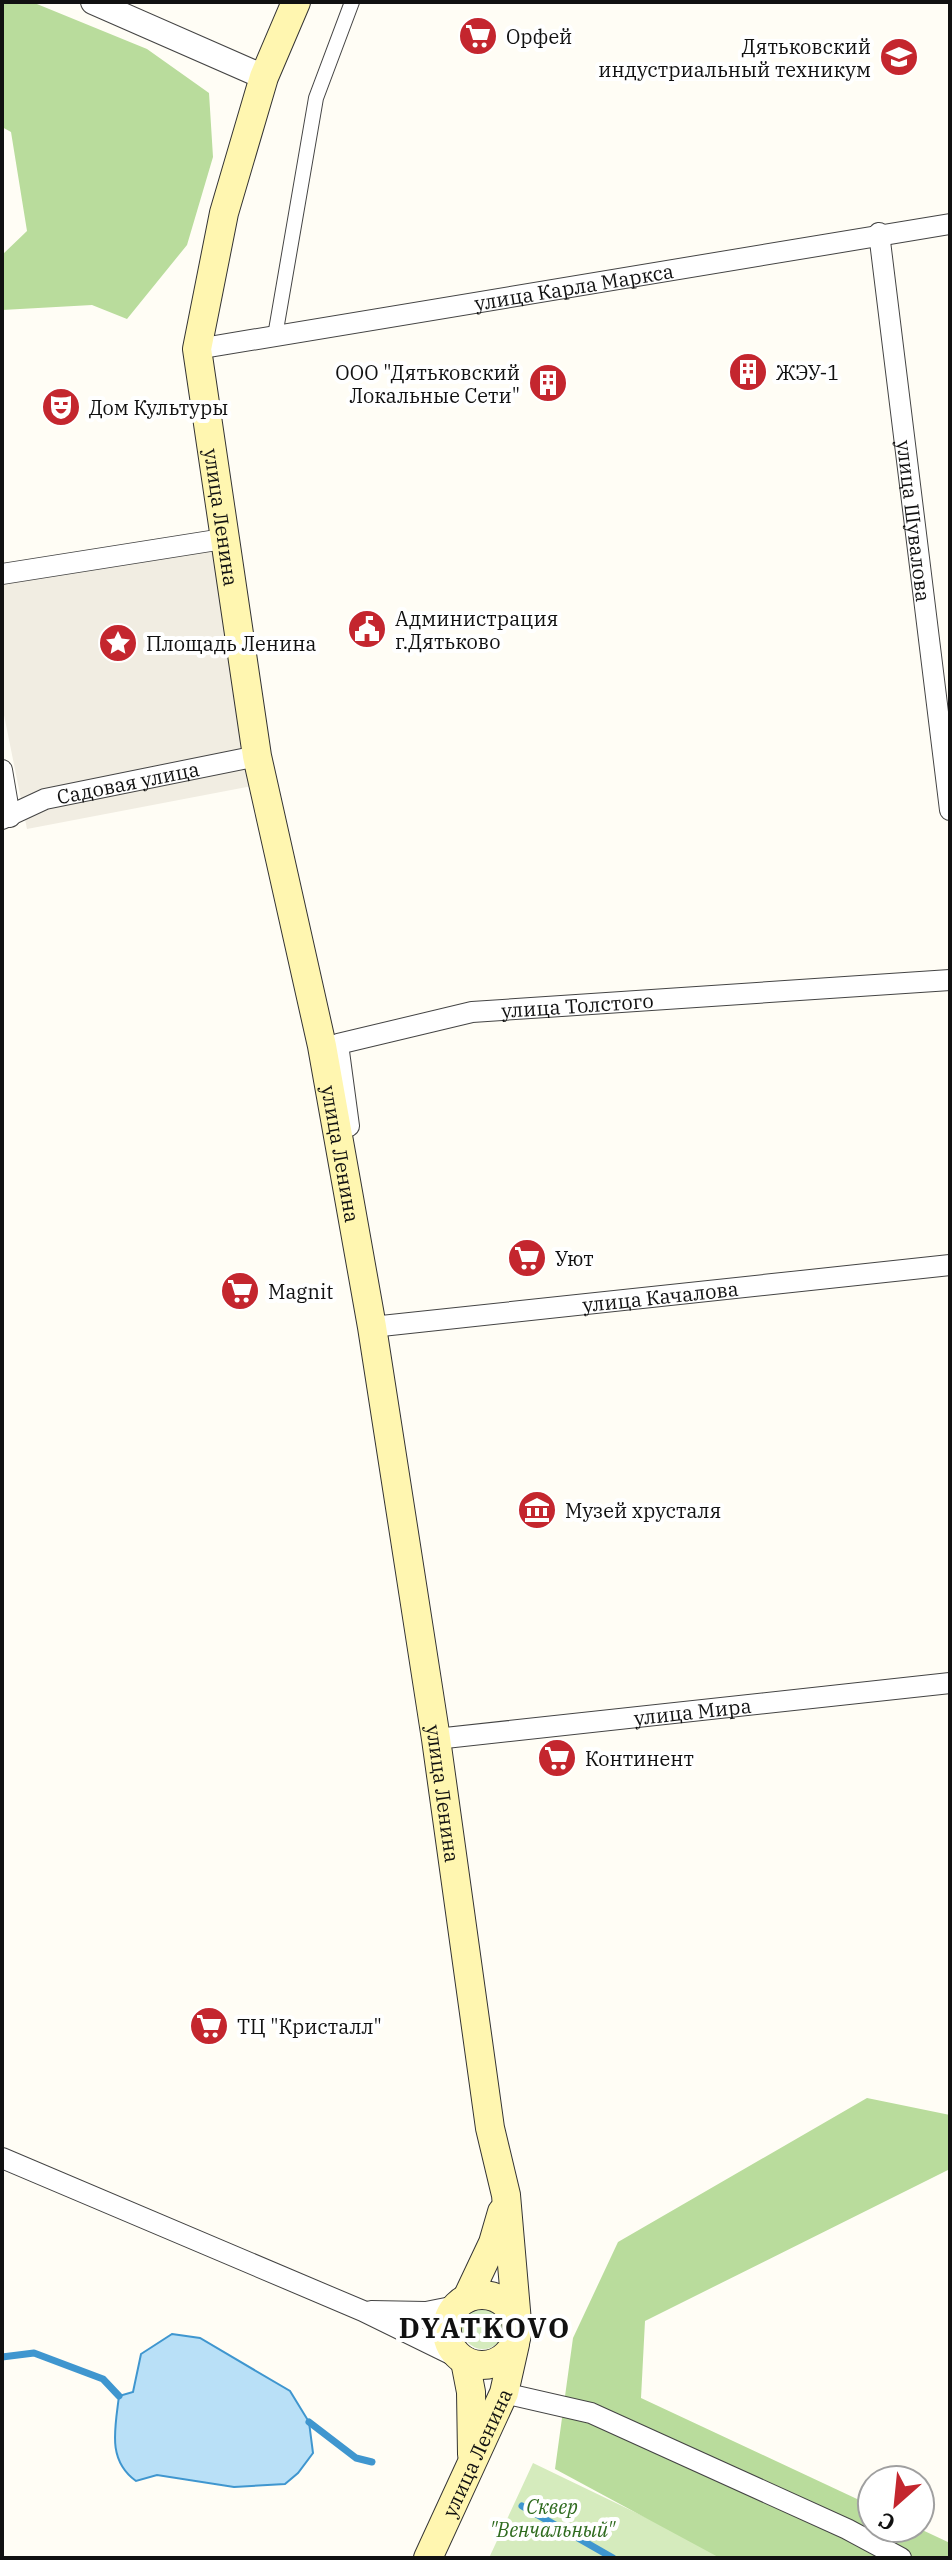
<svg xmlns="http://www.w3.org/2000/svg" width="952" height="2560" viewBox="0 0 952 2560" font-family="'IBM Plex Serif',serif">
<rect width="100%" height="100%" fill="#fffdf5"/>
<path fill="#d5ebbd" d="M462 2328a21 21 0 1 1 42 0a21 21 0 1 1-42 0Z
M 533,2463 L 730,2558 L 489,2558 Z"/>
<path fill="#b9dc9c" d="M 2,2 L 32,2 L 147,49 L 209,93 L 213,157 L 187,245 L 127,319 L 92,305 L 2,310 L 2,255 L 27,231 L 11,132 L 2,127 Z
M 867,2098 L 950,2115 L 950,2169 L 645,2321 L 641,2398 L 872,2506 L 872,2528 L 918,2528 L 950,2543 L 950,2558 L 720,2558 L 555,2469 L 573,2338 L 618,2242 Z"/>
<path fill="#f1ede2" d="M 217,548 L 257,785 L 27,829 L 2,705 L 2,581 Z"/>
<path fill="#b9e0f7" stroke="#3f96cf" stroke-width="2" d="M 172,2334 L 200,2338 L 290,2391 L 309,2422 L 313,2453 L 298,2473 L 285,2484 L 234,2487 L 157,2475 L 136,2481 C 107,2460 115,2429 119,2396 L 133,2392 L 141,2354 Z"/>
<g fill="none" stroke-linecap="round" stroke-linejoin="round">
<path stroke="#3f96cf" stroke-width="7" d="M 2,2357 L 34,2353 L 103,2379 L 119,2396
M 309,2422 L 356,2458 L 372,2462
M 522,2506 L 613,2558"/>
<g stroke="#444" stroke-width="16">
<path id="pedestrian" d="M 275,336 L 316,98 L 352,2"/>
</g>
<g stroke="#444" stroke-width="22">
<g id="minor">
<path id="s1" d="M 879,233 L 950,810"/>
<path id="s2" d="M 197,349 L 950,224"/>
<path d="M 2,574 L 223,539"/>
<path d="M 2,770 L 10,817"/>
<path id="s3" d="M 2,819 L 45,799 L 257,756"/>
<path id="s4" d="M 349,1126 L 338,1044 L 472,1012 L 950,980"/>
<path id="s5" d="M 372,1327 L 950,1265"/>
<path id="s6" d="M 436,1739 L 950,1683"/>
<path d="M 2,2158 L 363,2311 L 465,2361"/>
<path d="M 371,2311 L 426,2312 L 456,2306"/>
<path d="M 504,2393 L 591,2413 L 847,2529 L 901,2558"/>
</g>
</g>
<g stroke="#444" stroke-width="26">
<path id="tertiary" d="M 93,2 L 264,77"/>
</g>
<g stroke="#333" stroke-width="30">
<g id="secondary">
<path id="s7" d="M 296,2 L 264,77 L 224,213 L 197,349 L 257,756 L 322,1046 L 372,1327 L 436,1739 L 490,2128 L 506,2195 L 517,2322"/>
<circle cx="482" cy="2330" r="35"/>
<path d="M 467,2298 L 493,2243 L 502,2212"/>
<path d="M 465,2361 L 471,2392 L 472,2454"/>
<path id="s8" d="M 428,2558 L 504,2393 L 515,2344"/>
</g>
</g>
<use href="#pedestrian" stroke="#fff" stroke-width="14"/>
<use href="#minor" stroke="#fff" stroke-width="20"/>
<use href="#tertiary" stroke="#fff" stroke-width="24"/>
<use href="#secondary" stroke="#fff6b0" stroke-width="28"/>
</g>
<defs>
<g id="supermarket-disc" transform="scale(2)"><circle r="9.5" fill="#c4262e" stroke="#fff"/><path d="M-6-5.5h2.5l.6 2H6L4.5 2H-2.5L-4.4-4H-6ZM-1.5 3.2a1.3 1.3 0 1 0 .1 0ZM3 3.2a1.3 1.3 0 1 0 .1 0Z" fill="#fff"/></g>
<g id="university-disc" transform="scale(2)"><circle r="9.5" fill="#c4262e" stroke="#fff"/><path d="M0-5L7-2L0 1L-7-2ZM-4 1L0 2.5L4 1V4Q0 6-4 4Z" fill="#fff"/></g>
<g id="building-disc" transform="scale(2)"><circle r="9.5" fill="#c4262e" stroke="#fff"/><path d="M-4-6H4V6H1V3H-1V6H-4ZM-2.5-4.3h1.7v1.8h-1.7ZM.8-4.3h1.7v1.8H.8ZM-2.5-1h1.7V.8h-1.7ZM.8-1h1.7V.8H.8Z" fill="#fff"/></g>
<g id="theatre-disc" transform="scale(2)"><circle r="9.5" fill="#c4262e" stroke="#fff"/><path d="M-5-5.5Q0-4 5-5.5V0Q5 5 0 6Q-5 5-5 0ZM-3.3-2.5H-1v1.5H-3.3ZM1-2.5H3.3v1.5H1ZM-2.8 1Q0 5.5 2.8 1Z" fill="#fff"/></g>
<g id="civic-disc" transform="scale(2)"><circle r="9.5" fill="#c4262e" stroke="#fff"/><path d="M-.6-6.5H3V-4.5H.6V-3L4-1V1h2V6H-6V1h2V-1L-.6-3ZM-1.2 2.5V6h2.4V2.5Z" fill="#fff"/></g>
<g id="sight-disc" transform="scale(2)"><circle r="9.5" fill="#c4262e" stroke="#fff"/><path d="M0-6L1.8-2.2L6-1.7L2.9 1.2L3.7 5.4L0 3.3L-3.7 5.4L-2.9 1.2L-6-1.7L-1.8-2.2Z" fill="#fff"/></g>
<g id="museum-disc" transform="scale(2)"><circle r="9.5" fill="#c4262e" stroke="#fff"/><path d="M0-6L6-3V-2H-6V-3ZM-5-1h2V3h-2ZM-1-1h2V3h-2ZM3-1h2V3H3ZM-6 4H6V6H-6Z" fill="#fff"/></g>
</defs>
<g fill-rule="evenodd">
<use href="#supermarket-disc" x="478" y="36"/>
<use href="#university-disc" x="899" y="57"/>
<use href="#building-disc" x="748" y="372"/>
<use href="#building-disc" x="548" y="383"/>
<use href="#theatre-disc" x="61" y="407"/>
<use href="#civic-disc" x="367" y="629"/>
<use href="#sight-disc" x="118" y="643"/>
<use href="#supermarket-disc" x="527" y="1258"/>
<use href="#supermarket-disc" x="240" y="1291"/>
<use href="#museum-disc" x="537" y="1510"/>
<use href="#supermarket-disc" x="557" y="1758"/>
<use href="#supermarket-disc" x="209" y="2026"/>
</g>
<g text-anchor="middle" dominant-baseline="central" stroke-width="8" stroke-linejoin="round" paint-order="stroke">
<g font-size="20" fill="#111" stroke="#fff" text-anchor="start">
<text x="506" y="36">Орфей</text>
<text x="871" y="46" text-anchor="end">Дятьковский<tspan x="871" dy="23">индустриальный техникум</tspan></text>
<text x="520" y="372" text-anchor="end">ООО "Дятьковский<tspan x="520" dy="23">Локальные Сети"</tspan></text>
<text x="776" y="372">ЖЭУ-1</text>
<text x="89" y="407">Дом Культуры</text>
<text x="395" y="618">Администрация<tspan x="395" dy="23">г.Дятьково</tspan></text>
<text x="146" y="643">Площадь Ленина</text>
<text x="555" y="1258">Уют</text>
<text x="268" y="1291">Magnit</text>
<text x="565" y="1510">Музей хрусталя</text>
<text x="585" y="1758">Континент</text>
<text x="237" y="2026">ТЦ "Кристалл"</text>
</g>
<g font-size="20" fill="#111" stroke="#fff">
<text stroke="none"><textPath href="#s2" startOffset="382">улица Карла Маркса</textPath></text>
<text stroke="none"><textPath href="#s7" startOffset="532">улица Ленина</textPath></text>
<text stroke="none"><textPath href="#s1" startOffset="290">улица Шувалова</textPath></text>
<text stroke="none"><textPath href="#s3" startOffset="132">Садовая улица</textPath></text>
<text stroke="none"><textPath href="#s4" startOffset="326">улица Толстого</textPath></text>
<text stroke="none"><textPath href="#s7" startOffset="1180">улица Ленина</textPath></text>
<text stroke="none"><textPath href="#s5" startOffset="290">улица Качалова</textPath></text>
<text stroke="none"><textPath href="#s6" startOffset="258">улица Мира</textPath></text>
<text stroke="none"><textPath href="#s7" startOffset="1828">улица Ленина</textPath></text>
<text stroke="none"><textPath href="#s8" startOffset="116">улица Ленина</textPath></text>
</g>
<g font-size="20" font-style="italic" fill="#2f6b1f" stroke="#fff">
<text x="552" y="2506">Сквер<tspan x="552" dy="23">"Венчальный"</tspan></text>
</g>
<g font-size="28" font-weight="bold" letter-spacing="2" fill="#111" stroke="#fff">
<text x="485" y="2327">DYATKOVO</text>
</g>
</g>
<rect width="952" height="2560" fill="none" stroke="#111111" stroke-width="8"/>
<g transform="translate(896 2504) rotate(207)"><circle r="38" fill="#ffffff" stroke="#a0a0a0" stroke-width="2"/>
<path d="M0-6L14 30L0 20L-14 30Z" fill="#c4262e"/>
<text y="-12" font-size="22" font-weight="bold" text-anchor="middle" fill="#111111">С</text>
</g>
</svg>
